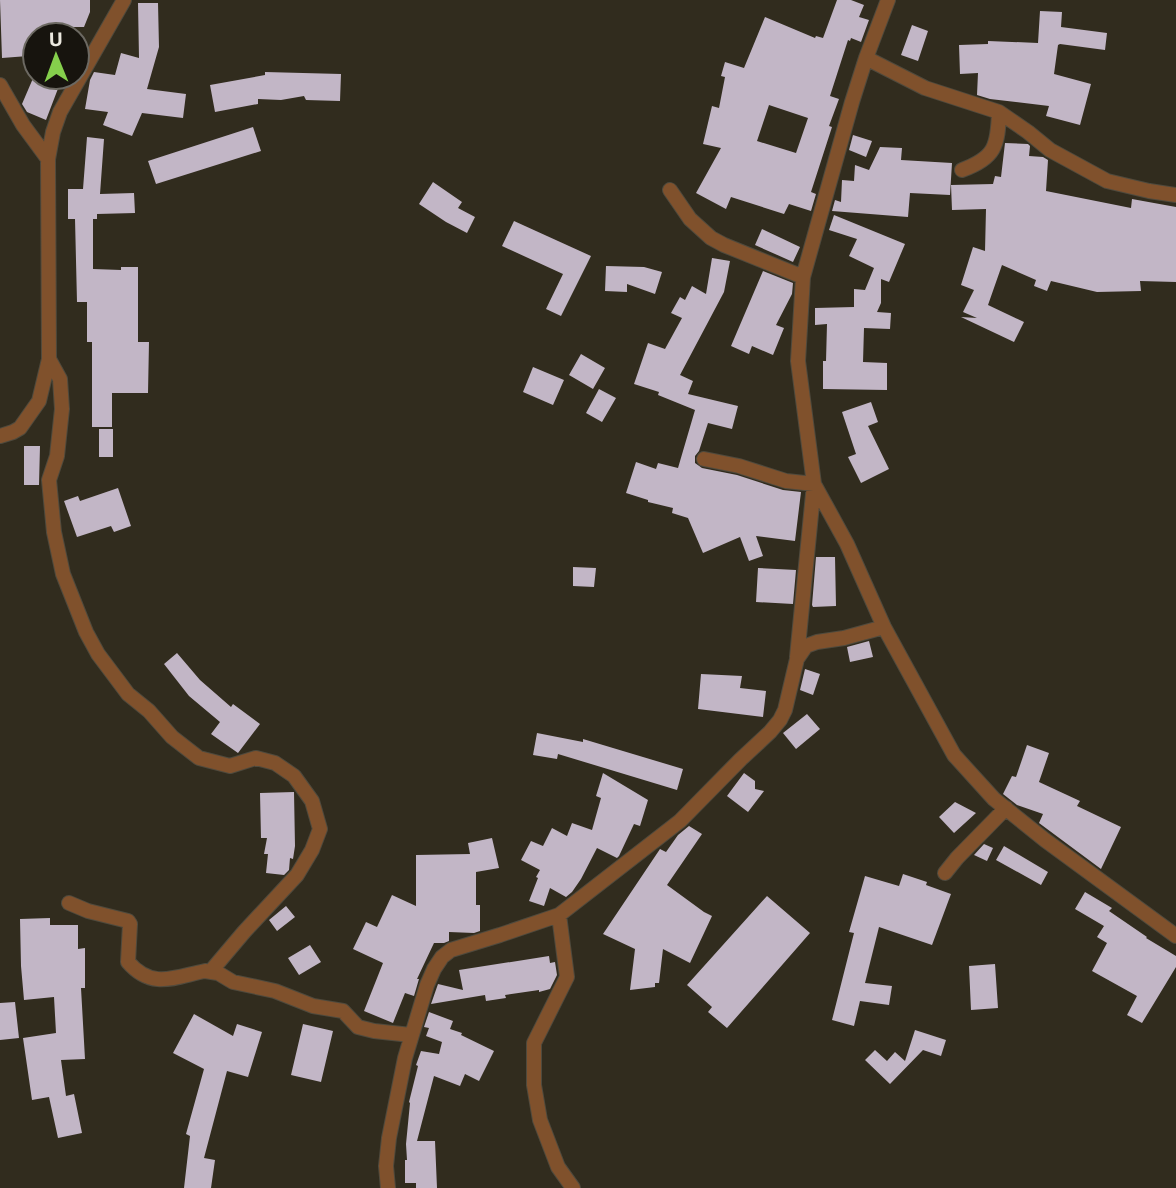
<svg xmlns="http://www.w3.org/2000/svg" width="1176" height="1188" viewBox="0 0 1176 1188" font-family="'Open Sans',sans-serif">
<rect width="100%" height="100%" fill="#312c1e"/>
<path fill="#c2b6c6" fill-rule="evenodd" d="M 0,0 L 90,0 L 90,12 L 84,27 L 62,27 L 63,35 L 35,35 L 35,41 L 27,42 L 28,56 L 2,58 Z
M 837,0 L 851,0 L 864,5 L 859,17 L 869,20 L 861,42 L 851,38 L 850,41 L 848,40 L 830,96 L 839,99 L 829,126 L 832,127 L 811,192 L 816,194 L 811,211 L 789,204 L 784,214 L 731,197 L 726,209 L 696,193 L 721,148 L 703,144 L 712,106 L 719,108 L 725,77 L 721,76 L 725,62 L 744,68 L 765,17 L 815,38 L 816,36 L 823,38 ZM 769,105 L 808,118 L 796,153 L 757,141 Z
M 138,3 L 158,3 L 159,47 L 147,89 L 186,94 L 183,118 L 142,113 L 132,136 L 103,125 L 108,112 L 85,109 L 90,80 L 94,72 L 115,75 L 121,53 L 139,58 Z
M 1040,11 L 1062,12 L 1061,27 L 1107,33 L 1105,50 L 1060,44 L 1058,45 L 1054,74 L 1091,84 L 1080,125 L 1046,116 L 1049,106 L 990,99 L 977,95 L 978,73 L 960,74 L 959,45 L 988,44 L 988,41 L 1038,43 Z
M 912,25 L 928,31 L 918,61 L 901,55 Z
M 265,72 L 341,74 L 340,101 L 306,100 L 304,96 L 281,100 L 258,99 L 258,104 L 215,112 L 210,85 L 265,75 Z
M 34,76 L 59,86 L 46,120 L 27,112 L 22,104 Z
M 253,127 L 261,151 L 156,184 L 148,161 Z
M 853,135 L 872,141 L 866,157 L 849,150 Z
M 87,137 L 104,139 L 100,194 L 134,193 L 135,213 L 97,214 L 97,219 L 93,219 L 93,269 L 121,270 L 121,267 L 138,267 L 138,342 L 149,342 L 148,393 L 112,393 L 112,427 L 92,427 L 92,342 L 87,342 L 87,302 L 77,302 L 75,219 L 68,219 L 68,189 L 83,189 Z
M 1005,143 L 1028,144 L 1030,146 L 1029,156 L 1043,157 L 1048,160 L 1046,191 L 1131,208 L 1132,199 L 1176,207 L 1176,282 L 1140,281 L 1141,291 L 1097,292 L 1051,281 L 1047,291 L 1034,286 L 1036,280 L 1002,265 L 988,305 L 1024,322 L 1014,342 L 961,317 L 977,318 L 963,312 L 974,290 L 961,285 L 973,247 L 985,251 L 986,209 L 952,210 L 951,185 L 993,184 L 995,176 L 1001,177 Z
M 880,147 L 902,148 L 901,160 L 952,163 L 950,195 L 910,193 L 908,217 L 832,211 L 835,200 L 841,202 L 842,180 L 854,181 L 855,165 L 869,170 Z
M 433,182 L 462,202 L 458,208 L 475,217 L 467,233 L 446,222 L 419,204 Z
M 834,215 L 905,244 L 889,282 L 881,279 L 881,303 L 877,312 L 891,313 L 890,329 L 864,328 L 863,362 L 887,363 L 887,390 L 823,389 L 823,361 L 826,361 L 827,324 L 815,325 L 815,308 L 854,307 L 854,289 L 865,290 L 874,268 L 849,256 L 857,239 L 829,230 Z
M 514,221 L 591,256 L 561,316 L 546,309 L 563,274 L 502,246 Z
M 762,229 L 800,247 L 793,262 L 755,245 Z
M 712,258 L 730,261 L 724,292 L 680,375 L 693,381 L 688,394 L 738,406 L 732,429 L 708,423 L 699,451 L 695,456 L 695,463 L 702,468 L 737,475 L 783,490 L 801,492 L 795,541 L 756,536 L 763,556 L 749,561 L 740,537 L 703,553 L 688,518 L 672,513 L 673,508 L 648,502 L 648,500 L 626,493 L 636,462 L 656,469 L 658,463 L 678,468 L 695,410 L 658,395 L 659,392 L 634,384 L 648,343 L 665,349 L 682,318 L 671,313 L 680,297 L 685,300 L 692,286 L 706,294 Z
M 606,266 L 644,267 L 662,272 L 655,294 L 627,284 L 627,292 L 605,291 Z
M 763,271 L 793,283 L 792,294 L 776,325 L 784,328 L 773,355 L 752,346 L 749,354 L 731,346 Z
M 581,354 L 605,368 L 593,389 L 569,375 Z
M 533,367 L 564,380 L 553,405 L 523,392 Z
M 599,389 L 616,398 L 602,422 L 586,413 Z
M 871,402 L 878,422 L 868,426 L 889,469 L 861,483 L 848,457 L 856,454 L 842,412 Z
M 99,429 L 113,429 L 113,457 L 99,457 Z
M 24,446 L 40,446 L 39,485 L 24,485 Z
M 118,488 L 131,526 L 114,532 L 111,526 L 77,537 L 64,501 L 78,496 L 80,501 Z
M 816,557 L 835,557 L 836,606 L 813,607 L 812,605 Z
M 573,567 L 596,568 L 594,587 L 573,586 Z
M 758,568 L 796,570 L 793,604 L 756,602 Z
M 869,641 L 873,657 L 850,662 L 847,647 Z
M 177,653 L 200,680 L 231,707 L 233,704 L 260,724 L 238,753 L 211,734 L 220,722 L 189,696 L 164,664 Z
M 805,669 L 820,674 L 813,695 L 800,690 Z
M 701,674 L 742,676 L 740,688 L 766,691 L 763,717 L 698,709 Z
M 807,714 L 820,729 L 796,749 L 783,733 Z
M 537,733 L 583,742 L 583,739 L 683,769 L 677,790 L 558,754 L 557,759 L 533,755 Z
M 1027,745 L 1049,753 L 1039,782 L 1080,801 L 1077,806 L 1121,827 L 1101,869 L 1039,823 L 1043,814 L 1017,805 L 1003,794 L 1012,776 L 1016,777 Z
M 603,773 L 648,800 L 640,826 L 634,824 L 619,856 L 617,858 L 597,848 L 581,879 L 572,892 L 566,897 L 550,888 L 544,906 L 529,901 L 538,878 L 536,877 L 540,870 L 521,860 L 531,841 L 543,846 L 552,828 L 567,836 L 572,823 L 592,830 L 601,798 L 596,796 Z
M 744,773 L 755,781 L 755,789 L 764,791 L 748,812 L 727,796 Z
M 294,792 L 295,846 L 293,859 L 290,858 L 289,870 L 284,875 L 266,873 L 268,854 L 264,854 L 267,838 L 261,838 L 260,793 Z
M 955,802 L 976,813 L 954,833 L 939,817 Z
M 689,826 L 702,834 L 667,885 L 704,912 L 712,916 L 690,963 L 663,949 L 659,983 L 655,983 L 655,987 L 630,990 L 635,949 L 603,934 L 660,849 L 666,852 L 678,835 Z
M 492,838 L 499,868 L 476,872 L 476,905 L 480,905 L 480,931 L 474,933 L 449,932 L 449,941 L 444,943 L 434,943 L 417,979 L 419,979 L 414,996 L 405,993 L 393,1023 L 364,1011 L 383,963 L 353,949 L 366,922 L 377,927 L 392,895 L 416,906 L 416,855 L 470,854 L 468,843 Z
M 984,844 L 993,848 L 987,861 L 974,855 Z
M 1004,846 L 1048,872 L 1041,885 L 996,860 Z
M 903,874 L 927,882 L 926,885 L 951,894 L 932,945 L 879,927 L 865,983 L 892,986 L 889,1005 L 860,1001 L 854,1026 L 832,1020 L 854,933 L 849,932 L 865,876 L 899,886 Z
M 1085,892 L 1112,908 L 1109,911 L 1147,937 L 1146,938 L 1176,956 L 1176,967 L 1142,1023 L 1127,1015 L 1137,996 L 1092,971 L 1107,943 L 1097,937 L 1104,926 L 1075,909 Z
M 767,896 L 810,933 L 727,1028 L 708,1012 L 712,1007 L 687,985 Z
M 286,906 L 295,917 L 277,931 L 269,920 Z
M 50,918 L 50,925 L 78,925 L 78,949 L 85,948 L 85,988 L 81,988 L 85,1059 L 61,1060 L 66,1096 L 74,1094 L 82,1133 L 58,1138 L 49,1097 L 32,1100 L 23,1038 L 56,1033 L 54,997 L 24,1000 L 21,966 L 20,919 Z
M 310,945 L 321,962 L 299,975 L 288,958 Z
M 549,956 L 550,963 L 555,962 L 557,975 L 550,989 L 539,992 L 539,990 L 505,995 L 506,998 L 486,1001 L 485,995 L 431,1004 L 438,984 L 463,990 L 459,970 Z
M 995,964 L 998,1008 L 971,1010 L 969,966 Z
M 15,1002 L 19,1038 L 0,1040 L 0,1003 Z
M 429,1012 L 453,1021 L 450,1029 L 462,1033 L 461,1035 L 494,1051 L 479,1081 L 465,1074 L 460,1086 L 434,1076 L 417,1141 L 435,1141 L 437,1188 L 416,1188 L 416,1183 L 405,1183 L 405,1160 L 407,1160 L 406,1144 L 410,1103 L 409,1102 L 418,1066 L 416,1065 L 421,1051 L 439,1054 L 442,1042 L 426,1036 L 429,1028 L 424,1027 Z
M 194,1014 L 233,1036 L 237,1024 L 262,1032 L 248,1077 L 227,1071 L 204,1158 L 215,1160 L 211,1188 L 184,1188 L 190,1136 L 186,1134 L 204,1069 L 173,1053 Z
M 303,1024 L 333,1031 L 321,1082 L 291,1075 Z
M 915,1030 L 946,1040 L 941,1056 L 923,1050 L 890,1084 L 865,1060 L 875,1050 L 887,1061 L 895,1052 L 905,1061 Z"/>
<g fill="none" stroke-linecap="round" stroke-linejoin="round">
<g stroke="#4f4a3d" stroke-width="16">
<path id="street" d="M 888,0 L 866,58 L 852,102 L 803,277 L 798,361 L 814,484 L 847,544 L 884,627 L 954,755 L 994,799 L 1045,840 L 1176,936
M 866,58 L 925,88 L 999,112 L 1028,132 L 1050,150 L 1107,181 L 1149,191 L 1176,195
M 0,85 L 23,125 L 48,159
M 962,170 C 995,158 998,146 999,112
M 670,190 L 690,219 L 711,238 L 724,245 L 803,277
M 49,359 L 60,379 L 62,409 L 57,456 L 49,480 L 54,532 L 63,574 L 86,632 L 98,654 L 128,694 L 149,711 L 172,737 L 199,758 L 230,766 L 256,758 L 275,763 L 294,776 L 312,801 L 320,829 L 312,850 L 297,875 L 244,932 L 211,971
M 0,436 L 13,432 L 20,428 L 39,401 L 49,359 L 48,159 L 53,132 L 60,112 L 124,0
M 704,459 L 739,466 L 786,481 L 814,484 L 797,657
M 945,873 L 957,858 L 1006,808
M 69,903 L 88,911 L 128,921 L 130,924 L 128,962 C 152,990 175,977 205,971 L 218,973 L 233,982 L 275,991 L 313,1006 L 343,1011 L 358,1027 L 374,1031 L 411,1035
M 559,915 L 567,977 L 534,1043 L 534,1085 L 540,1120 L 558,1167 L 573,1188
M 388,1188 L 386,1166 L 389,1138 L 405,1058 L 427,985 L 434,969 L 442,957 L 451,950 L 500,935 L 559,915 L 680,821 L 741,759 L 770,732 L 780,720 L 785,710 L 797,659 L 806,646 L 817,642 L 844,638 L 884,627"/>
</g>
<use href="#street" stroke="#80512c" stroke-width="14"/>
</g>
<g transform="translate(56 56) rotate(359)"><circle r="33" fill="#17140e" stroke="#6c6962" stroke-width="2"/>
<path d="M0-5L12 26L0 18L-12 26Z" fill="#85cf4c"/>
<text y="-10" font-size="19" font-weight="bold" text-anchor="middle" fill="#ebe8df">U</text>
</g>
</svg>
